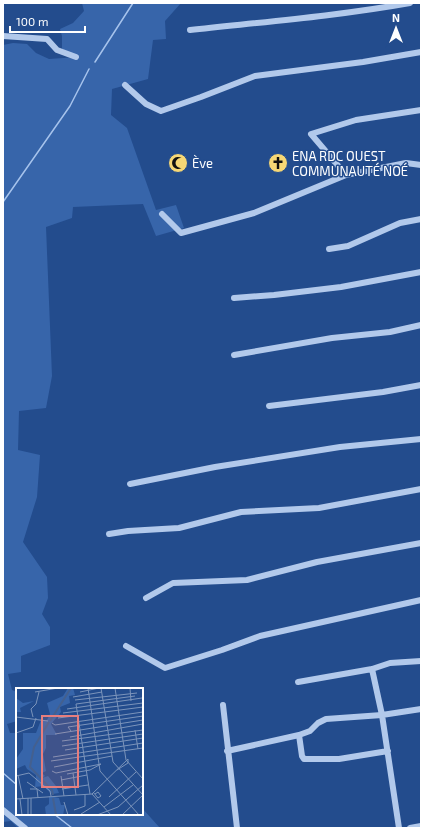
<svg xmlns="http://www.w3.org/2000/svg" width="424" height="831" viewBox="0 0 424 831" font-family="'Exo 2',sans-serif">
<rect width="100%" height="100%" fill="#234c8d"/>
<path fill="#3765aa" d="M 82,3 L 181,3 L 165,21 L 166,39 L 153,40 L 148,79 L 112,89 L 111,115 L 127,128 L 156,210 L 176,205 L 184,228 L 156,236 L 143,204 L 73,207 L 72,218 L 46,227 L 52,376 L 46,408 L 19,411 L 18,450 L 40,455 L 37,497 L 23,542 L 47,577 L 48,598 L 42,614 L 50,627 L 50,645 L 21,656 L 21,672 L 8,674 L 12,690 L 17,692 L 17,721 L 7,724 L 10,733 L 17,733 L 17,814 L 142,814 L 142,808 L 160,828 L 18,828 L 11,821 L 3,822 L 3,45 L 13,43 L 27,44 L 36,53 L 49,59 L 78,57 L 62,49 L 62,36 L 60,29 L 73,23 L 84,11 Z"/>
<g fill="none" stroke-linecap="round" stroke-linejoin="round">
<path stroke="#a6c3ec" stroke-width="1.5" d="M 95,62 L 133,3
M 3,202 L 70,106 L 89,69
M 3,773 L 17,785
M 54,814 L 72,828"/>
<path stroke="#b2c9eb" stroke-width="6" d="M 190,30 C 263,22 337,16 410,3
M 3,36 L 47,39 L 57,50 L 76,57
M 125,85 L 146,104 L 161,111 L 201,97 L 255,76 L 363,62 L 421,52
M 346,175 L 311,134 L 356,120 L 421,110
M 162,214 L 181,233 L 254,213 L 346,175 L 406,163 L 421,165
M 329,249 L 348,246 L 400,223 L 421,219
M 234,298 L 274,295 L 341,287 L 421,272
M 234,355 L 332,338 L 390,332 L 421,325
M 269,406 L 383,392 L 421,385
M 130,484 L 215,467 L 340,447 L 421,439
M 109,534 L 128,531 L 179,528 L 241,512 L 319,508 L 421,489
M 146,598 L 173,583 L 247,580 L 317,562 L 421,543
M 126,646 L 165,668 L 222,650 L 260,636 L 421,600
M 372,669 L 382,715 L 399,828
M 298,682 L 372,669 L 390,663 L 421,661
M 223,705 L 237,828
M 299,735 L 302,756 L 304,759 L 339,759 L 388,751
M 227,751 L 299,735 L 310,731 L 318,723 L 326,719 L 382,715 L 421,709
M 3,810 L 25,828
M 410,828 L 421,826"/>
</g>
<defs>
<g id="mosque-disc" transform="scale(1)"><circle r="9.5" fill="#f6d775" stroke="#234c8d"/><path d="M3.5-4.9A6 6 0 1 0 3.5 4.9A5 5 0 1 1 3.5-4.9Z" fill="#111"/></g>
<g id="church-disc" transform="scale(1)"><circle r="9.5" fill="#f6d775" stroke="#234c8d"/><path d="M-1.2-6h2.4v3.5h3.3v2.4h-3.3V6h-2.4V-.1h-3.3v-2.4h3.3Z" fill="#111"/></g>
</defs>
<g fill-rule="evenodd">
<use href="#mosque-disc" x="178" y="163"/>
<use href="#church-disc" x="278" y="163"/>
</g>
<g text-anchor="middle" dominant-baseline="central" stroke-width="3" stroke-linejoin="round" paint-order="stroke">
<g font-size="13" fill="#fff" stroke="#234c8d" text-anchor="start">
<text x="292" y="156">ENA RDC OUEST<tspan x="292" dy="15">COMMUNAUTÉ NOÉ</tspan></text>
<text x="192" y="163">Ève</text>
</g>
</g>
<g transform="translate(16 688)">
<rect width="127" height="127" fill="#234c8d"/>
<path d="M 52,0 L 57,0 L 59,7 L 53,8 L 54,15 L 44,19 L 45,24 L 35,36 L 41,47 L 30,47 L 30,60 L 27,66 L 30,83 L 26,85 L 29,88 L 26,90 L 32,88 L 40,98 L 43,105 L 36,106 L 27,98 L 19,99 L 20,87 L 11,81 L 9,77 L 0,81 L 0,71 L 7,61 L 7,45 L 20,45 L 25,32 L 31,32 L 34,26 L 31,15 L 47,8 ZM 0,10 L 7,15 L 18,13 L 4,20 L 5,24 L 0,24 ZM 33,108 L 43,110 L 45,117 L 49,117 L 47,127 L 30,127 L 29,119 L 33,116 Z" fill="#3765aa"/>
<path fill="none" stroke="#44608f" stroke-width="2" d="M 34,33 L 55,0M 33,34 L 18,59 L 14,79 L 36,102 L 37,107M 37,110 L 40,127"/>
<path fill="none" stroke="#7b94bb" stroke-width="1" d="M 72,0 L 84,83 L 123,127M 85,0 L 97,74 L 127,107M 99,0 L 110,72 L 127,91M 114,0 L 115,13M 19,4 L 42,0M 64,4 L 83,0M 57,9 L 86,4M 59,12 L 121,5M 60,16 L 74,106M 60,16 L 119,8M 51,21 L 126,10M 47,25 L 127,15M 0,29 L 32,33M 17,29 L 15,21 L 20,16 L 23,4M 42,30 L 127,19M 36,35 L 39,37 L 127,24M 119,42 L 122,61M 55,43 L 52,39 L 127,28M 0,45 L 17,39 L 20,30M 39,46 L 127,32M 54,49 L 127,36M 46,53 L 127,42M 46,58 L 127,46M 49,62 L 127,50M 37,69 L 127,55M 35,73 L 127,60M 38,79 L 96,68M 36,83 L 40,85 L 85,76 L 74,82 L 51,86M 57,85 L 60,107M 2,87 L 7,111M 0,88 L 13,85 L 34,103 L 35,108M 45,88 L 48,108M 45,92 L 71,87M 11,94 L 27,105M 14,101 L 21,101 L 22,110M 46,101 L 72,97M 77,104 L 82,110 L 85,108 L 82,104 L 79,106M 76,106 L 112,71 L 112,75 L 101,82M 93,109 L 120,84M 15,110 L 15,127M 0,111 L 76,106 L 95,127M 4,111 L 6,127M 48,114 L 52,127M 88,119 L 117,97M 58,122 L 69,118 L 69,106M 65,126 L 84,114M 12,127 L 12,110M 81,127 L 102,119 L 127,97M 106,127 L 127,107"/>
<path fill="#e67e7e" fill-opacity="0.15" stroke="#e67e7e" stroke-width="2" d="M 26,28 L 62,28 L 62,99 L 26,99 Z"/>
<rect width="127" height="127" fill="none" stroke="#fff" stroke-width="2"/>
</g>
<rect width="424" height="831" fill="none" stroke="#ffffff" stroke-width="8"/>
<g transform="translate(396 28)" stroke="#234c8d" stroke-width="3" paint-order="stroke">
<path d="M0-3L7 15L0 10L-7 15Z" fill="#ffffff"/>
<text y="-6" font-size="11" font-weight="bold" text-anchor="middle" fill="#ffffff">N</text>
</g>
<path d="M10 26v6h75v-6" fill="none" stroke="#ffffff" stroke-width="2"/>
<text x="16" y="26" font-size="12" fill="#ffffff" stroke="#234c8d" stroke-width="3" paint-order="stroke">100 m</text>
</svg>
